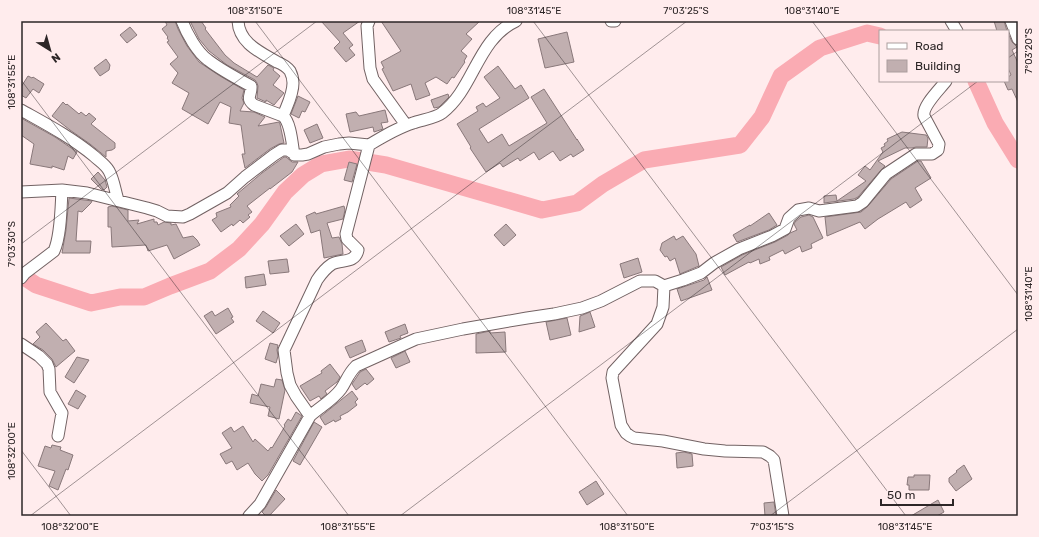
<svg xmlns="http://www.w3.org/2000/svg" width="1039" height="537" viewBox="0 0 1039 537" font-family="Rubik,sans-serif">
<rect width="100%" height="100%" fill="#ffeced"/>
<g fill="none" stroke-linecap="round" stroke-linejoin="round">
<path stroke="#faabb3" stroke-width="17" d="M 976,81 L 995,123 L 1018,160
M 21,275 L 36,285 L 91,303 L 120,297 L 144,297 L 170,286 L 210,271 L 239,249 L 262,224 L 285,192 L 303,175 L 321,164 L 349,159 L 386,165 L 542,210 L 577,203 L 603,184 L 644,160 L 740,145 L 762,117 L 781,76 L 820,48 L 867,33 L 880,36"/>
</g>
<path fill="#c1afb0" stroke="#89787a" d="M 165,21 L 175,21 L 178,29 L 187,46 L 199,62 L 220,76 L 244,90 L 242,98 L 244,103 L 240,111 L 254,112 L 265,117 L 258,126 L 279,122 L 280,124 L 284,143 L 279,144 L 270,149 L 245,168 L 242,154 L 245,154 L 241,125 L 229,123 L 231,107 L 220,102 L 208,124 L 182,109 L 189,93 L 172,83 L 178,73 L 170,64 L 178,57 L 167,42 L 169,41 L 167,38 L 168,37 L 162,29 L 167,25 Z
M 190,21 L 201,21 L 206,28 L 205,29 L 225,55 L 234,63 L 257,77 L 268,65 L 274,68 L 273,70 L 280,76 L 273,85 L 284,93 L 274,105 L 266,100 L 266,102 L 257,98 L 258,86 L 257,83 L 255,80 L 227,65 L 209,51 L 199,39 Z
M 321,21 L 360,21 L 343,33 L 353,45 L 349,48 L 355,55 L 346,62 L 334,48 L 340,42 Z
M 381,21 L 480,21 L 466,34 L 472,39 L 461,51 L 467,56 L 464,61 L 465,62 L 454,78 L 452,77 L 447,84 L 436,77 L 425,83 L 430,95 L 416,100 L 411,84 L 393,91 L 382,69 L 384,68 L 381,62 L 401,51 Z
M 994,21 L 1004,21 L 1007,31 L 997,31 Z
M 130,27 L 137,35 L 127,43 L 120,35 Z
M 567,32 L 574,62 L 545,68 L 538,39 Z
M 1008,33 L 1012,42 L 1017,47 L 1012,50 L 1018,63 L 1018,102 L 1012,89 L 1008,90 L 1004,81 L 1008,81 L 1008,77 L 1011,75 L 1008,68 Z
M 106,59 L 110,65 L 109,70 L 100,76 L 94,68 Z
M 498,66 L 515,89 L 521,85 L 529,98 L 479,129 L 488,143 L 502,134 L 509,146 L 547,123 L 531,97 L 544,89 L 577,140 L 577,139 L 584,150 L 573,157 L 571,154 L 560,161 L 553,151 L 539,160 L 534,152 L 520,161 L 518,158 L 503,167 L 500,163 L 486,172 L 470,148 L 471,147 L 457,124 L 478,111 L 476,107 L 483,103 L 486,107 L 500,98 L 484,77 Z
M 28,76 L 32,78 L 33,77 L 44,84 L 39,93 L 33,89 L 26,98 L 21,95 L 21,87 Z
M 448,94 L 449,97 L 439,107 L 434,108 L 431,100 Z
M 298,96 L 310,102 L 305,112 L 302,111 L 299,118 L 291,114 Z
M 63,102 L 66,105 L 67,104 L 79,114 L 81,112 L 86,116 L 89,113 L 96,119 L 91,124 L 115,143 L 115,148 L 112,150 L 106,151 L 106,157 L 90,144 L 70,130 L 52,116 Z
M 385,110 L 388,122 L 381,123 L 383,129 L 374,132 L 373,127 L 350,132 L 346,114 L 356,112 L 359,116 Z
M 21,118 L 55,137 L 77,152 L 73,159 L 68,156 L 64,170 L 52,166 L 52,168 L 30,164 L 34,144 L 21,135 Z
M 317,124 L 323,138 L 310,143 L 304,130 Z
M 902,132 L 926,135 L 928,138 L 927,147 L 916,147 L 912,148 L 905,148 L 878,161 L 885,166 L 881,170 L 858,197 L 854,199 L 824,203 L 824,196 L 836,195 L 837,201 L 866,181 L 858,175 L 865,166 L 870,170 L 883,152 L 881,148 L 885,146 L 884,144 L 888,141 L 887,139 Z
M 284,157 L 286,157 L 292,162 L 298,162 L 292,172 L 270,189 L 270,188 L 247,206 L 252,212 L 248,215 L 250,217 L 243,223 L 240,220 L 233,226 L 232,224 L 221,232 L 212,220 L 217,217 L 216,213 L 231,207 L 230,205 L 239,196 L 237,194 L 262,173 Z
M 918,161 L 921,161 L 931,178 L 915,188 L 922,200 L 910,208 L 906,202 L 878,219 L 865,229 L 860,222 L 827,236 L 825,217 L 861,212 L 868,206 L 891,179 Z
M 349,162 L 357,164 L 352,182 L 344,180 Z
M 98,172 L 105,180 L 107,187 L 104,190 L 101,189 L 91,179 Z
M 69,198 L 92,201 L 91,203 L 82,212 L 78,211 L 76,241 L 91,241 L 90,253 L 62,253 L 66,230 Z
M 112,206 L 128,210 L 128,221 L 139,220 L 137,224 L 154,219 L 154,222 L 157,222 L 158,225 L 164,222 L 171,223 L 171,225 L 176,224 L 183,238 L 193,236 L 197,240 L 200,245 L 174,259 L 167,245 L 148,251 L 146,245 L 112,247 L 111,227 L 108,227 L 108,207 Z
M 344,206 L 345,210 L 343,219 L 327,223 L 332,238 L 339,237 L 342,244 L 343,254 L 324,258 L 320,230 L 311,233 L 306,216 L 315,212 L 316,214 Z
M 769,213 L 777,225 L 769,230 L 737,242 L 733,235 L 750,225 L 750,226 Z
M 809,215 L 813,217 L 823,238 L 811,244 L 812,248 L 802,252 L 800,246 L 785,254 L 783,250 L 769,257 L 770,260 L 760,264 L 759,259 L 750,263 L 749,262 L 725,275 L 721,267 L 742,255 L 775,242 L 788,235 L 790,233 L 797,230 L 794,224 L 795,222 L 801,217 Z
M 296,224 L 304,234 L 289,246 L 280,236 Z
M 506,224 L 516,235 L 504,246 L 494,235 Z
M 674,236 L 676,240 L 683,236 L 696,254 L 699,266 L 680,274 L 675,258 L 670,261 L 667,256 L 665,257 L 660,250 L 662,243 Z
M 638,258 L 642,272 L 624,278 L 620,264 Z
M 287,259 L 289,272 L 270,274 L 268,261 Z
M 264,274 L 266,285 L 246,288 L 245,277 Z
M 707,277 L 712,290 L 681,301 L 677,289 L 704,280 Z
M 228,308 L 233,317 L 231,318 L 234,322 L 216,334 L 204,316 L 212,311 L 215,316 Z
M 263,311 L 280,323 L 273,333 L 256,321 Z
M 590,312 L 595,327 L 579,332 L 580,316 Z
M 567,318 L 571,335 L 550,340 L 546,322 Z
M 46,323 L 63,341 L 66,339 L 75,351 L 56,367 L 52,359 L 43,350 L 33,344 L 40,337 L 36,332 Z
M 405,324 L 408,333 L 400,336 L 401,338 L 389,342 L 385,332 Z
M 490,331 L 490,333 L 505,332 L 506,352 L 476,353 L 476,334 Z
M 362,340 L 366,351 L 350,358 L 345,347 Z
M 270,343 L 278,345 L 277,350 L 278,356 L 276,363 L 265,359 Z
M 405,351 L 410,362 L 396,368 L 391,358 Z
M 77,357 L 89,360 L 74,383 L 65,377 Z
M 330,364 L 340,377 L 339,379 L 337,382 L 325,391 L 327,394 L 322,398 L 321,399 L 319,396 L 310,401 L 300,386 L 322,373 L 321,371 Z
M 366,369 L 374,379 L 367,385 L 365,383 L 356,390 L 352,384 L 360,372 Z
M 276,379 L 282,380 L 285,390 L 279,419 L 268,416 L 270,407 L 250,403 L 252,394 L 258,396 L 261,384 L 274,387 Z
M 76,390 L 86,396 L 78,409 L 68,404 Z
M 352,391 L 358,399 L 355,402 L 357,405 L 348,412 L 340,416 L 341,419 L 335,422 L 334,420 L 325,425 L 320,417 Z
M 296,412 L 302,416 L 268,475 L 262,481 L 255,474 L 248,463 L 237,470 L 232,461 L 226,464 L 220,454 L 232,448 L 222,433 L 231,427 L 234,432 L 243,426 L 253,442 L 255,439 L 268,451 L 271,447 L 272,448 L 285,426 L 284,425 L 288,419 L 291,421 Z
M 314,422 L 322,427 L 300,465 L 293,461 Z
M 52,445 L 61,447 L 60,450 L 73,455 L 68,470 L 66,469 L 58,490 L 49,486 L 55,471 L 38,466 L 45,446 L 51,448 Z
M 684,452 L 692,454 L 693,466 L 677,468 L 676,453 Z
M 964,465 L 972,479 L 956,491 L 949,482 L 949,478 L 957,472 L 956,471 Z
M 914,475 L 930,475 L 929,490 L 909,490 L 909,485 L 907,485 L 908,477 L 914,477 Z
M 596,481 L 604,494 L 587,505 L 579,492 Z
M 276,490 L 285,499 L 269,516 L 266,516 L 262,512 L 266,507 Z
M 938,500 L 944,512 L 937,516 L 911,516 Z
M 774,502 L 776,516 L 765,516 L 764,503 Z"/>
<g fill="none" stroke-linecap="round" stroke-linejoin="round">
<g stroke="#726263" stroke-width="13">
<path id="minor" d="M 182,21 C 187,34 197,52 208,60 C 221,70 236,78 251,86 C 252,95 245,98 254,105 L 283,116 C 291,123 292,144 294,155
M 238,21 C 239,43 260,52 277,62 C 282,64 287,67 290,71 C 292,75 293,79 293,83 C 293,95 287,105 283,116
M 369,21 L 367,26 L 370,68 L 373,79 L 406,125
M 516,21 C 477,39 474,89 442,113 C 436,118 421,120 413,123 C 397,128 384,136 369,145 L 346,234 L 347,239 L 358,250 C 355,264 341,259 332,264 C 326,268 321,274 317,280 L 284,350 L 287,373 L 290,385 L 296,396 L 310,416 C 320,407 333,400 341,389 C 347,380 348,374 356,366 L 407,343 L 416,339 L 463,329 L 527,318 L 554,314 L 582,308 L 601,301 L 640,281 L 655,281 L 664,286 L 663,307 L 657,324 L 613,372 L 612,378 L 621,425 L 626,433 L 630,436 L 634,438 L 663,441 L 704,449 L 725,451 L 763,452 L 770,456 L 774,460 L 783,516
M 611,21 L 615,21
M 951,21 L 957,31
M 1011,21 L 1018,39
M 21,110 C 46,124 71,137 94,156 C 99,161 105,164 109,171 C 114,180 115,191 118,200
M 21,192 L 62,190 L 87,193 L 147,208 L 157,211 L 167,216 L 183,217 L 190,214 L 227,193 L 245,177 L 274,155 L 282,150 L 288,150 L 296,155 L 302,155 L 308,154 L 324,147 L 339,144 L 349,143 L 369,145
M 21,278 L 25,273 L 54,251 C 61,236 61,207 62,190
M 664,286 L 683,280 L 701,273 L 714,263 L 739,249 L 772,236 L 785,229 L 789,218 L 798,210 L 809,208 L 819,211 L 857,206 L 863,202 L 886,174 L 916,154 L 932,154 L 938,150 L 939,144 L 924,116 C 922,106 940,89 946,81
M 21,344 L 39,356 L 47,364 L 49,369 L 50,392 L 62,413 L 58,436
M 249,516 L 260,504 L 310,416"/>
</g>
<use href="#minor" stroke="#fff" stroke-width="11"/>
</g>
<path fill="none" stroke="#2d2627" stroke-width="1" stroke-opacity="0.45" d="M 255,21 L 628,516M 533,21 L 906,516M 812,21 L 1018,295M 1008,58 L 1018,51M 21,80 L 349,516M 21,244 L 317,21M 21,450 L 71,516M 30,516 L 687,21M 400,516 L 978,81M 770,516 L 1018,329"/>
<rect width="1039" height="537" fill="none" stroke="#ffeced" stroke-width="44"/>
<rect x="879" y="30" width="130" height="52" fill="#ffeced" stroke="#ab9d9e"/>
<rect x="887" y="43" width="20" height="6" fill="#ffffff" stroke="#ab9d9e"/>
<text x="915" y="50" font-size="12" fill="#2d2627">Road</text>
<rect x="887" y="60" width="20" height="12" fill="#c1afb0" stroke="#ab9d9e"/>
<text x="915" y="70" font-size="12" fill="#2d2627">Building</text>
<g transform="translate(50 50) rotate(143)" stroke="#ffeced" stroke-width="3" paint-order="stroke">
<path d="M0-3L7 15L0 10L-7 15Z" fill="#2d2627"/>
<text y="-6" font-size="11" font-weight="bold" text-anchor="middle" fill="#2d2627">N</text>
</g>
<path d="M881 499v6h72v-6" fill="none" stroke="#2d2627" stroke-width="2"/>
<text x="887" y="499" font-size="12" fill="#2d2627" stroke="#ffeced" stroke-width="3" paint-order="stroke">50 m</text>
<rect x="22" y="22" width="995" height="493" fill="none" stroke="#2d2627" stroke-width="1.5"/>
<g font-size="10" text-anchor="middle" fill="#2d2627">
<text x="255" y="14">108°31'50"E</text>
<text x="534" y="14">108°31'45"E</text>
<text x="686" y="14">7°03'25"S</text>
<text x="812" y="14">108°31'40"E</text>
<text transform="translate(1028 51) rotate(-90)" y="4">7°03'20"S</text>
<text transform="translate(11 82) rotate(-90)" y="4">108°31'55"E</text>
<text transform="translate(11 244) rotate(-90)" y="4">7°03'30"S</text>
<text transform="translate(1028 294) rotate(-90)" y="4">108°31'40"E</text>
<text transform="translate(11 451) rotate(-90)" y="4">108°32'00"E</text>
<text x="70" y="530">108°32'00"E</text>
<text x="348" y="530">108°31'55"E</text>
<text x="627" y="530">108°31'50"E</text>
<text x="772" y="530">7°03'15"S</text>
<text x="905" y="530">108°31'45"E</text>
</g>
</svg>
